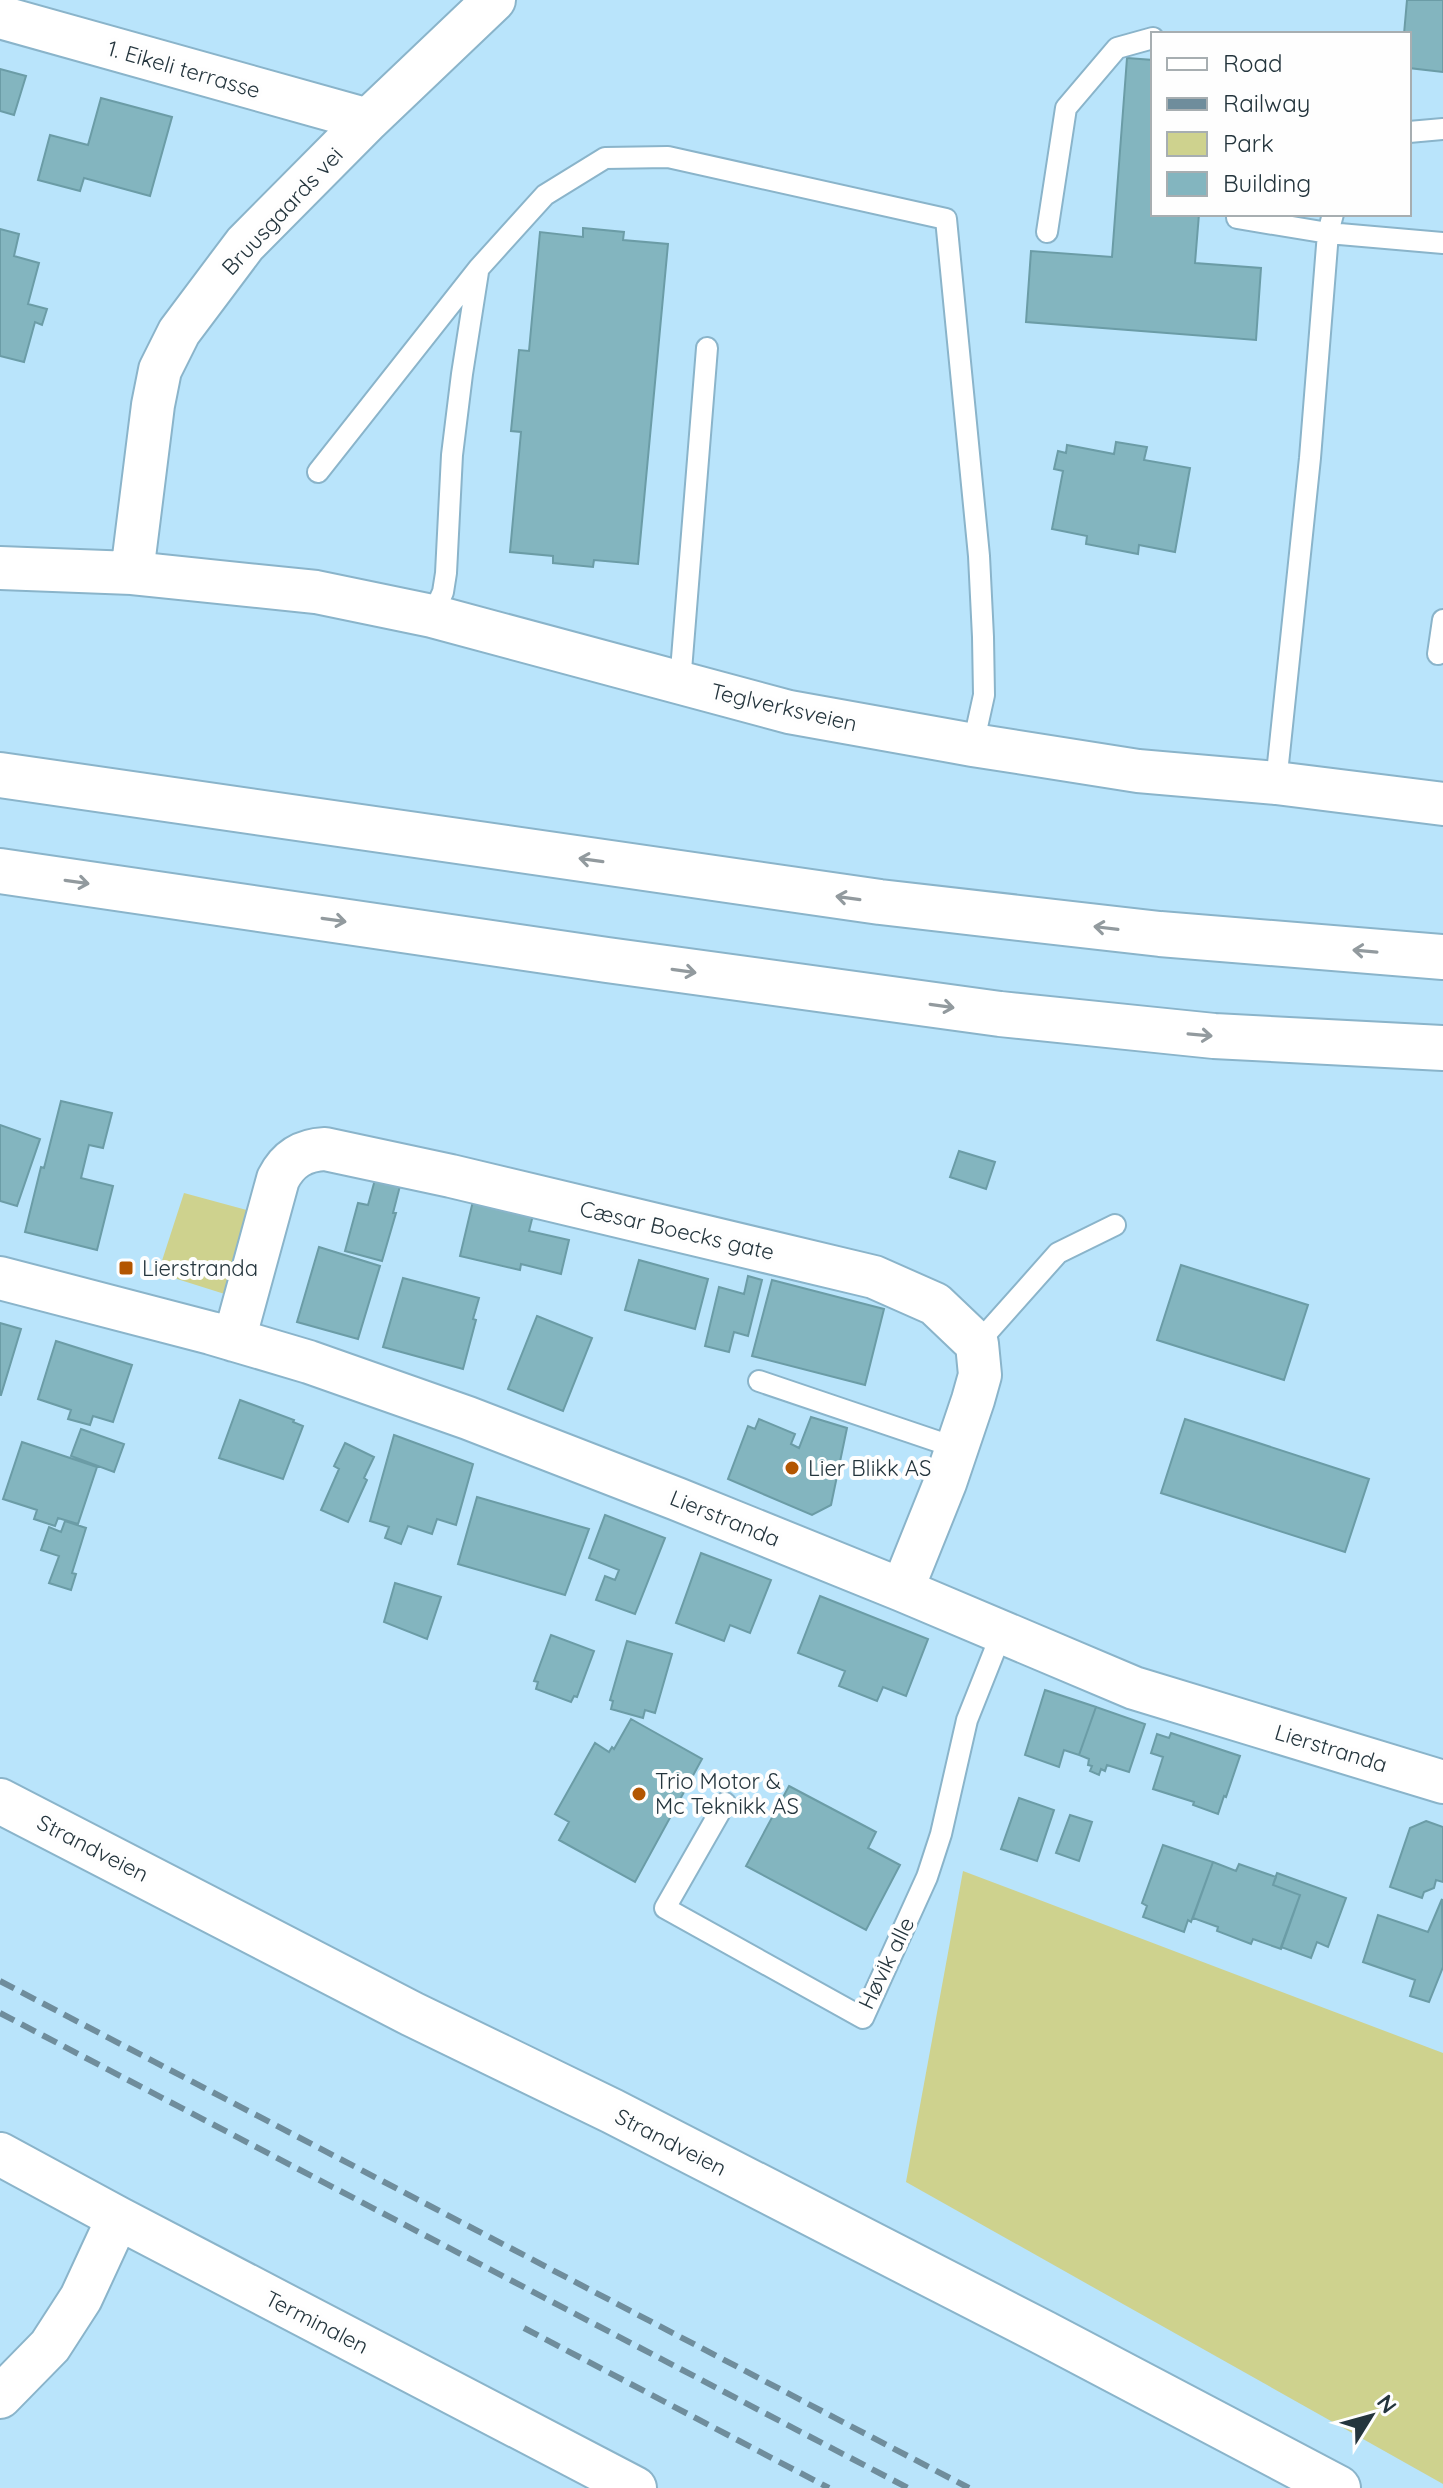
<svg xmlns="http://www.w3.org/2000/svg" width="1443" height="2488" viewBox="0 0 1443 2488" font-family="Quicksand,sans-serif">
<rect width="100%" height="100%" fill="#b9e4fb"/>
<path fill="#ced28e" d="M 184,1193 L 254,1212 L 231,1296 L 158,1273 Z
M 963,1871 L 1443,2053 L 1443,2484 L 906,2182 Z"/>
<path fill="#83b5bf" stroke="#6b9ca6" stroke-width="2" d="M 1407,0 L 1443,0 L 1443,72 L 1409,68 L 1409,34 L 1404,34 Z
M 1127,58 L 1153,60 L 1153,214 L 1199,214 L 1195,263 L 1261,268 L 1256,340 L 1026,322 L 1031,251 L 1112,257 Z
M 0,69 L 26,76 L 14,115 L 0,111 Z
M 101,98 L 172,117 L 150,196 L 84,178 L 80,191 L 38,180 L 50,135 L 88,145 Z
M 583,228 L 624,232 L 623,240 L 668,244 L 638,564 L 594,560 L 593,567 L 553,563 L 553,556 L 510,552 L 521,432 L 511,431 L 519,350 L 529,351 L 540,232 L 583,237 Z
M 0,229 L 19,234 L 14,256 L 39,263 L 28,304 L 47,309 L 42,325 L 35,322 L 24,362 L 0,356 Z
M 1116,442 L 1147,447 L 1144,460 L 1190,468 L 1175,552 L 1139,545 L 1138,554 L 1086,544 L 1087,536 L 1052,529 L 1063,471 L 1054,469 L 1058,451 L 1066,453 L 1067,445 L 1114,454 Z
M 61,1101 L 112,1113 L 103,1148 L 89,1145 L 81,1178 L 113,1186 L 97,1250 L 25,1232 L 41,1167 L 44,1168 Z
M 0,1125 L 40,1139 L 17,1206 L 0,1201 Z
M 959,1151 L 995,1162 L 986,1189 L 950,1177 Z
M 376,1176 L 401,1182 L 393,1213 L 396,1213 L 382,1261 L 345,1251 L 358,1203 L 368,1205 Z
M 473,1201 L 533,1215 L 529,1231 L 569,1240 L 561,1274 L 521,1264 L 520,1270 L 460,1256 Z
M 319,1247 L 380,1266 L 358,1339 L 297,1322 Z
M 639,1260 L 708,1279 L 695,1329 L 625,1310 Z
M 1181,1265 L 1308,1305 L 1284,1380 L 1157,1340 Z
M 748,1276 L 762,1280 L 748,1336 L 734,1332 L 729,1352 L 705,1346 L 719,1287 L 744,1294 Z
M 403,1278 L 479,1298 L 473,1319 L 476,1320 L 463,1369 L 383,1347 Z
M 772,1280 L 884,1309 L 865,1385 L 752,1356 Z
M 537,1316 L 592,1338 L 563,1411 L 508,1389 Z
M 0,1323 L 21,1329 L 1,1395 L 0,1395 Z
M 56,1341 L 132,1365 L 113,1422 L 93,1416 L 90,1425 L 68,1419 L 71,1410 L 38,1399 Z
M 240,1400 L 294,1420 L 293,1422 L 303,1426 L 283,1479 L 219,1458 Z
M 811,1417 L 847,1428 L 831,1505 L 812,1515 L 728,1479 L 748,1426 L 755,1429 L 759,1419 L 795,1434 L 791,1444 L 799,1448 Z
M 1185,1419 L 1369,1479 L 1345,1552 L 1161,1493 Z
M 81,1429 L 124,1444 L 114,1472 L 71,1456 Z
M 394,1435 L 473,1464 L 456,1525 L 437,1519 L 432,1534 L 408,1526 L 401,1544 L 385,1538 L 389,1527 L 370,1521 Z
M 22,1442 L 97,1467 L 78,1524 L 58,1518 L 55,1526 L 34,1519 L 37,1510 L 3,1499 Z
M 345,1443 L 374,1457 L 364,1478 L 367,1480 L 348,1522 L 321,1510 L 339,1469 L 334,1466 Z
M 477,1497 L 589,1529 L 565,1595 L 458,1564 Z
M 605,1515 L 665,1538 L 635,1614 L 596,1600 L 605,1576 L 615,1580 L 619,1570 L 589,1558 Z
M 65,1521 L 86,1528 L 72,1573 L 76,1574 L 71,1590 L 49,1583 L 59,1556 L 41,1550 L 49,1527 L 61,1532 Z
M 701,1553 L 771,1580 L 750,1633 L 730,1625 L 724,1641 L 676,1623 Z
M 395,1583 L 441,1597 L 427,1639 L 384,1622 Z
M 820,1596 L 928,1639 L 906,1696 L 883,1687 L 877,1701 L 839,1686 L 845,1671 L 798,1653 Z
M 551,1635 L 594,1651 L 577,1697 L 574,1696 L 571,1702 L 536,1689 L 538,1682 L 534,1681 Z
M 627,1641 L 672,1654 L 655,1713 L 645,1710 L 643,1718 L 611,1709 L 613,1701 L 610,1700 Z
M 1045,1690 L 1096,1707 L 1079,1755 L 1064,1750 L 1059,1767 L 1025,1755 Z
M 1096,1707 L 1145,1724 L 1129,1772 L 1107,1765 L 1105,1771 L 1101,1769 L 1099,1775 L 1090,1771 L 1092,1766 L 1088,1765 L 1089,1759 L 1079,1755 Z
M 631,1719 L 702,1759 L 635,1882 L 559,1840 L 569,1822 L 555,1814 L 595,1743 L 609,1752 L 612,1747 L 614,1749 Z
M 1171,1733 L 1240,1756 L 1226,1797 L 1224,1796 L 1218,1814 L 1193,1805 L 1194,1802 L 1153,1789 L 1163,1757 L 1151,1753 L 1157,1734 L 1169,1738 Z
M 789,1786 L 876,1832 L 868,1848 L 900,1865 L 866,1930 L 746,1866 Z
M 1019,1798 L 1054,1810 L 1037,1861 L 1001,1849 Z
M 1070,1815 L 1092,1822 L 1079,1861 L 1056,1853 Z
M 1426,1821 L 1443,1827 L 1443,1882 L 1436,1880 L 1434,1888 L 1424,1892 L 1422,1898 L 1390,1887 L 1410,1828 Z
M 1163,1845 L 1213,1862 L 1191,1922 L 1188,1920 L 1184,1932 L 1143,1917 L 1147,1906 L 1142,1903 Z
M 1213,1862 L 1236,1871 L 1239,1864 L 1276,1877 L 1273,1885 L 1300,1895 L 1281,1949 L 1253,1939 L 1251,1944 L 1217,1931 L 1218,1927 L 1193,1918 Z
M 1277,1873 L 1346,1898 L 1328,1947 L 1317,1942 L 1311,1958 L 1281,1947 L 1300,1895 L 1273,1885 Z
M 1442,1899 L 1443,1967 L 1429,2002 L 1410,1996 L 1415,1980 L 1363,1962 L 1378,1915 L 1428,1932 Z"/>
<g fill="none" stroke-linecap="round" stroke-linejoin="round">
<g stroke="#8ab4ca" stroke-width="24">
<path id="service" d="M 1409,132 L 1443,129
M 1237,214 L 1237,218 L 1328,233 L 1443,243
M 1047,232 L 1066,108 L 1117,48 L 1153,38
M 318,472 L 479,268 L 545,195 L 605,158 L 668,157 L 946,219 L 979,556 L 983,637 L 984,695 L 973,745
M 432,616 L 443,592 L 446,573 L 452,455 L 462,374 L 478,272
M 1438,654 L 1443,620
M 680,683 L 707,348
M 1276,783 L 1310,458 L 1328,233 L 1333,214
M 977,1344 L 1058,1253 L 1115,1225
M 759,1381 L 957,1448
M 725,1803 L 665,1908 L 863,2018 L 927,1877 L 941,1834 L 967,1720 L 1002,1632"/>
</g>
<g stroke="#8ab4ca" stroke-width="46">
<path id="minor" d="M 0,17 L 368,120
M 0,568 L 132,573 L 316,592 L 432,616 L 789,712 L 973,745 L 1138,771 L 1276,783 L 1443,804
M 132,573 L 153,405 L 160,370 L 179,332 L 245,244 L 368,120 L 494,0
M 0,1278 L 211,1333 L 309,1362 L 468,1418 L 677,1499 L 902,1590 L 1134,1688 L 1443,1782
M 234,1340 L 278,1179 C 288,1159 303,1150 325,1149 L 451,1176 L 874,1277 L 935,1304 L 977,1344 L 980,1375 L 973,1400 L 945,1483 L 902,1590
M 0,2154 L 118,2218 L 635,2488
M 0,2397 L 50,2346 L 81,2298 L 118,2218"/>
</g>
<g stroke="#8ab4ca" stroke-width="48">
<path id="primary" d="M 0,1801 L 412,2014 L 612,2111 L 1044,2333 L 1338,2488"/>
</g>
<g stroke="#8ab4ca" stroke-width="48">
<path id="motorway" d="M 0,775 L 880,902 L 1160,934 L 1443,957
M 0,871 L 607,960 L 1000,1014 L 1214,1036 L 1443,1048"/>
</g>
<use href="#service" stroke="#fff" stroke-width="20"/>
<use href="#minor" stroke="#fff" stroke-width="42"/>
<use href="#primary" stroke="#fff" stroke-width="44"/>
<use href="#motorway" stroke="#fff" stroke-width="44"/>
<path stroke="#6f8d9c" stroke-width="6" stroke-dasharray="16 8" stroke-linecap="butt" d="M 0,1981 L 969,2488
M 0,2013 L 908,2488
M 524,2328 L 829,2488"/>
</g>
<defs><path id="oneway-shaft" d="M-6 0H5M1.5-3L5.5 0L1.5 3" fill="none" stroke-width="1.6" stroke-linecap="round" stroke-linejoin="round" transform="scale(2)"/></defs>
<g stroke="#929a9e">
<use href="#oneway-shaft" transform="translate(591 860) rotate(-172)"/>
<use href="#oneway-shaft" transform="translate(77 882) rotate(8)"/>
<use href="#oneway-shaft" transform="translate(848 898) rotate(-172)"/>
<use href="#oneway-shaft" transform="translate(334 920) rotate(8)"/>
<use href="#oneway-shaft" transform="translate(1106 928) rotate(-173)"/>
<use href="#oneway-shaft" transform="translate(1365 951) rotate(-175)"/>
<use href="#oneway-shaft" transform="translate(684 971) rotate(8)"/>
<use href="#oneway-shaft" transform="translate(942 1006) rotate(8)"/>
<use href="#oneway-shaft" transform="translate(1200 1035) rotate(5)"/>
</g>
<g fill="#b35601" stroke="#fefefe" stroke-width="3">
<rect x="118" y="1260" width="16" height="16" rx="4"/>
<circle cx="792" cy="1468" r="8"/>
<circle cx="639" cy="1794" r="8"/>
</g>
<g text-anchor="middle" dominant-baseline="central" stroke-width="8" stroke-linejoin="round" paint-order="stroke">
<g font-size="22" fill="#24353d" stroke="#fefefe">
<text transform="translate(184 69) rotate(16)">1. Eikeli terrasse</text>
<text transform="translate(282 211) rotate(-47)">Bruusgaards vei</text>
<text transform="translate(784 707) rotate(13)">Teglverksveien</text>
<text transform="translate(677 1230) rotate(13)">Cæsar Boecks gate</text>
<text transform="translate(725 1518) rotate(22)">Lierstranda</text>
<text transform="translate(1331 1748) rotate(17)">Lierstranda</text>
<text transform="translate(93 1848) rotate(27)">Strandveien</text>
<text transform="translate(886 1963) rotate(-64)">Høvik alle</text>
<text transform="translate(671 2142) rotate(27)">Strandveien</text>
<text transform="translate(317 2322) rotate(27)">Terminalen</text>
</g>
<g font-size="22" fill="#24353d" stroke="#fefefe" text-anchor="start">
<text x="142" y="1268">Lierstranda</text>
<text x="808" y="1468">Lier Blikk AS</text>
<text x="655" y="1781">Trio Motor &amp;<tspan x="655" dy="25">Mc Teknikk AS</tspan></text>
</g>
</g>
<rect x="1151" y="32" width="260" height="184" fill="#fefefe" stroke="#a7aeb1" stroke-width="2"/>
<rect x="1167" y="58" width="40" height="12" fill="#ffffff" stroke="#a7aeb1" stroke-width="2"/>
<text x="1223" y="72" font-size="24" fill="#24353d">Road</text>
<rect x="1167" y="98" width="40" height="12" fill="#6f8d9c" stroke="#a7aeb1" stroke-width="2"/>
<text x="1223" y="112" font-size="24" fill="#24353d">Railway</text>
<rect x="1167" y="132" width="40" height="24" fill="#ced28e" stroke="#a7aeb1" stroke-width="2"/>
<text x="1223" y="152" font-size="24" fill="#24353d">Park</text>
<rect x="1167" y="172" width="40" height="24" fill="#83b5bf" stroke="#a7aeb1" stroke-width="2"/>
<text x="1223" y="192" font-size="24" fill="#24353d">Building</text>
<g transform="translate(1371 2416) rotate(53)" stroke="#fefefe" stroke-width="6" paint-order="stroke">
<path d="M0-6L14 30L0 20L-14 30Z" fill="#24353d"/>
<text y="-12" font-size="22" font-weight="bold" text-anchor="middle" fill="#24353d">N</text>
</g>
</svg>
